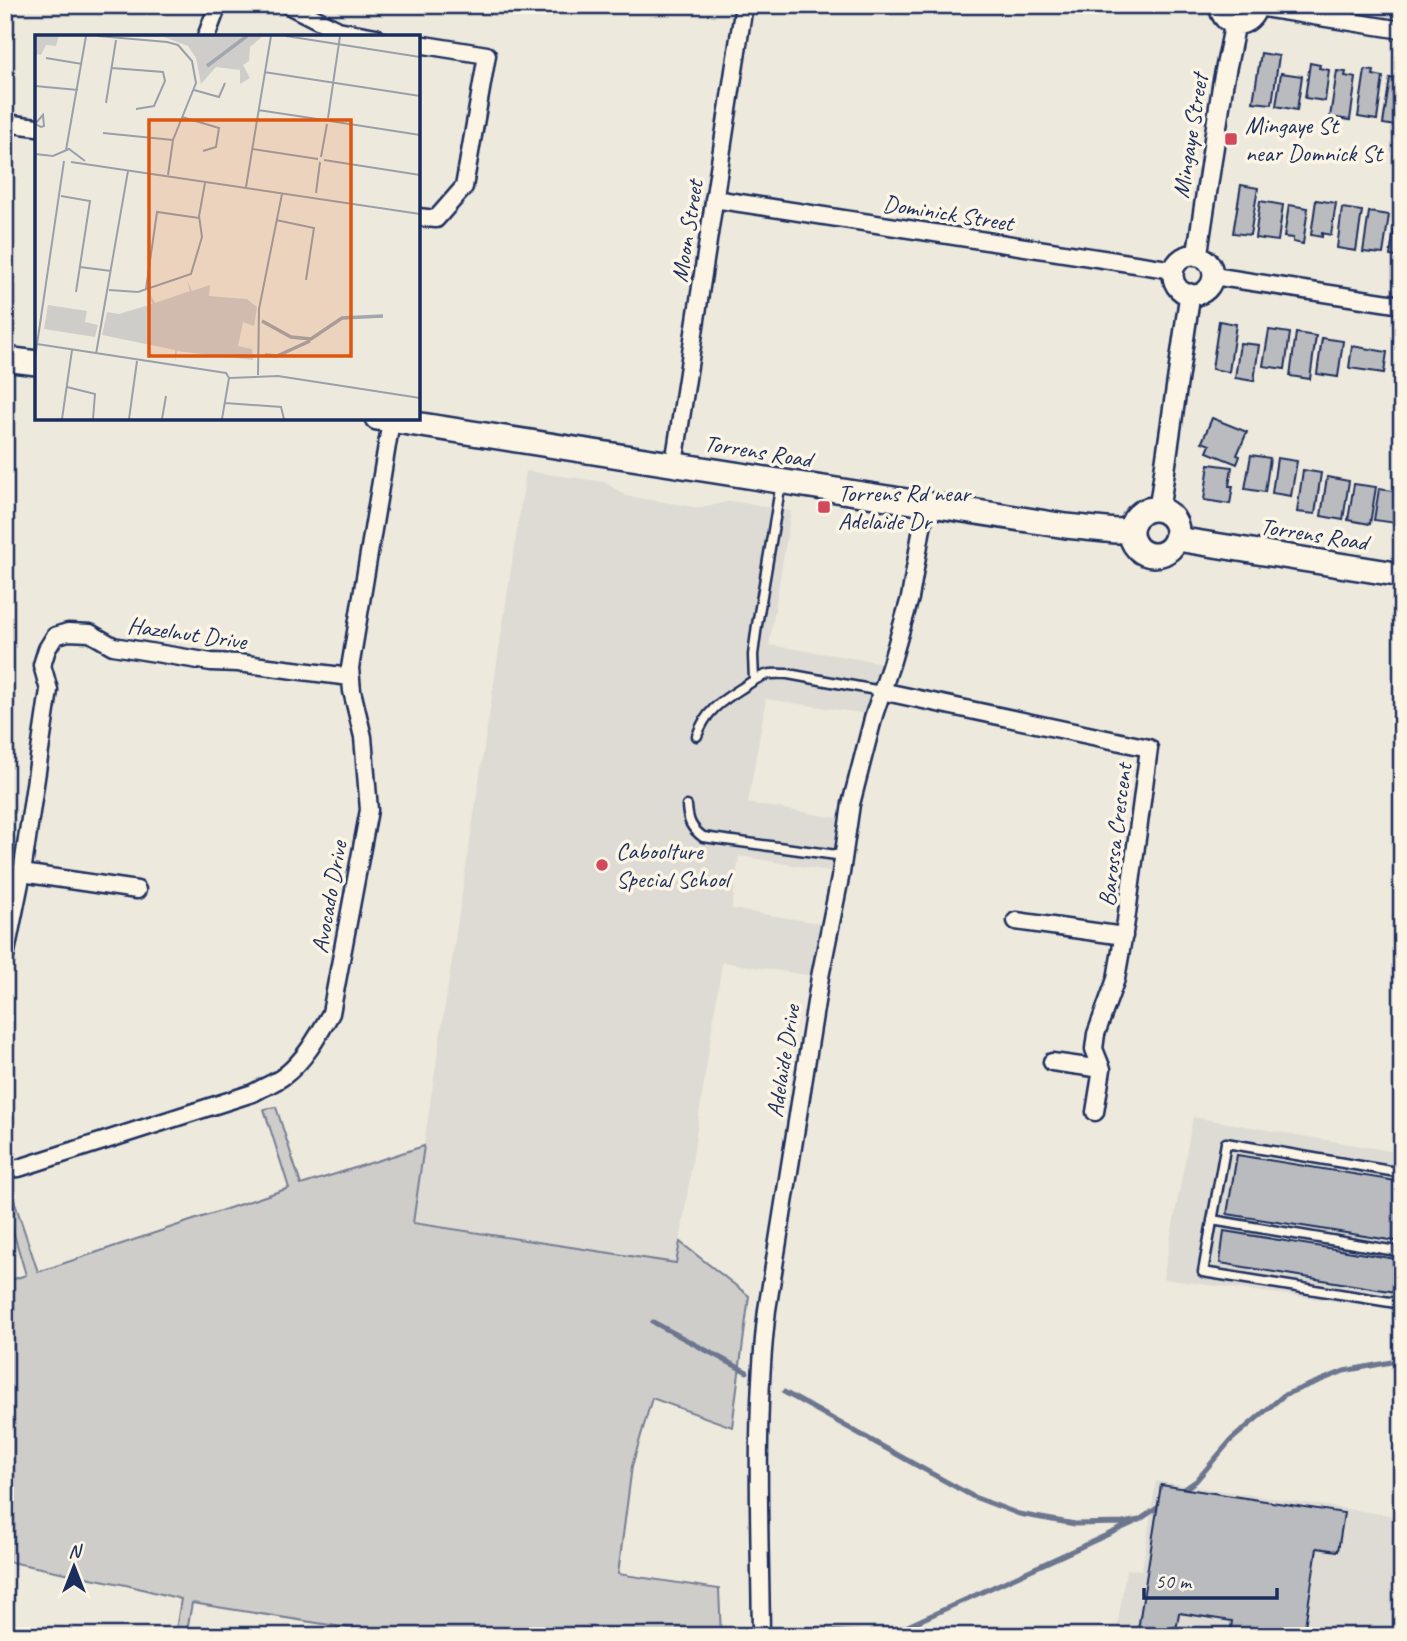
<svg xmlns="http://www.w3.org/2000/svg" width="1407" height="1641" viewBox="0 0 1407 1641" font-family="Caveat,sans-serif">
<rect width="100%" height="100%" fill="#eee9dd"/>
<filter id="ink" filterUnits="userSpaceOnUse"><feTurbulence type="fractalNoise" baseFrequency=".0143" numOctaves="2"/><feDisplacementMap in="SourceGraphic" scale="14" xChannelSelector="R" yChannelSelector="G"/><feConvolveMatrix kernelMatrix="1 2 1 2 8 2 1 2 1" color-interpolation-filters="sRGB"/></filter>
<g filter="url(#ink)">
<path fill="#dedbd4" d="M 526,471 L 605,482 L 626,496 L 701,508 L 730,501 L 791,511 L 769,645 L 891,664 L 874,715 L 766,699 L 748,803 L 849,820 L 841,873 L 739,856 L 732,909 L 832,925 L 820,977 L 722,962 L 677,1263 L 412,1223 Z
M 1193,1117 L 1402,1153 L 1402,1310 L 1163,1279 Z
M 1156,1481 L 1402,1517 L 1402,1636 L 1116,1636 L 1126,1569 L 1142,1570 Z"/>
<path fill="#cfcdca" stroke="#757e94" stroke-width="2" d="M 276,1107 L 301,1185 L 424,1146 L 413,1223 L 676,1263 L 680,1242 L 749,1296 L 732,1427 L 652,1398 L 632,1466 L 618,1574 L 719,1589 L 721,1636 L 415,1636 L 361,1630 L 192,1603 L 186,1636 L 175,1636 L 181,1599 L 126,1585 L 5,1561 L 5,1282 L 26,1275 L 5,1204 L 5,1195 L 12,1194 L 38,1272 L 289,1188 L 264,1109 Z"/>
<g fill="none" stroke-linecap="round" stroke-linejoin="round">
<path stroke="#6c778f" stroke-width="5" d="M 653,1322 L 747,1372
M 784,1392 L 974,1497 L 1019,1514 L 1075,1524 L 1123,1523 L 1139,1520 L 1163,1504
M 1180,1492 L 1196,1481 L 1231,1440 L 1284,1395 L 1344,1371 L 1402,1360
M 807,1630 L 888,1635 L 1133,1523"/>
</g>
<path fill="#babbbe" stroke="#1b2f5e" stroke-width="2" d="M 1261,53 L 1279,56 L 1272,104 L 1253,102 Z
M 1310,63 L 1320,65 L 1319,68 L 1329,70 L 1325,101 L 1305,98 Z
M 1365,70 L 1374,71 L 1373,75 L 1383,77 L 1377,120 L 1358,117 Z
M 1337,71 L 1346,72 L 1345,76 L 1356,78 L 1350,120 L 1330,117 Z
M 1281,73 L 1302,76 L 1297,110 L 1276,106 Z
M 1390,78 L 1402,80 L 1402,127 L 1383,124 Z
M 1241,185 L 1258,188 L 1250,235 L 1233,233 Z
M 1316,200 L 1336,203 L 1331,235 L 1322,233 L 1322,237 L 1311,235 Z
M 1260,201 L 1283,205 L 1278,241 L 1255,238 Z
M 1289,205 L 1308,208 L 1303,244 L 1293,242 L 1293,238 L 1284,237 Z
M 1342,208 L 1362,211 L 1356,251 L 1337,248 Z
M 1369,212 L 1389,215 L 1383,254 L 1363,252 Z
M 1396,216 L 1402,217 L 1402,258 L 1390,256 Z
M 1219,321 L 1236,324 L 1229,372 L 1212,369 Z
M 1269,330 L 1290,333 L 1285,369 L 1263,366 Z
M 1296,333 L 1316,336 L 1310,379 L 1290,376 Z
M 1322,338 L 1343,341 L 1338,377 L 1317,374 Z
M 1240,343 L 1259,345 L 1254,381 L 1235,378 Z
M 1352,346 L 1387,352 L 1384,373 L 1349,368 Z
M 1399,354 L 1402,354 L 1402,393 L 1393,391 Z
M 1212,418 L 1247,432 L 1237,455 L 1240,456 L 1237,464 L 1207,452 L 1210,445 L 1202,442 Z
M 1251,455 L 1270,458 L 1265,492 L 1245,489 Z
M 1277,458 L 1297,461 L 1291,496 L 1272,493 Z
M 1209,464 L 1232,467 L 1229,486 L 1233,486 L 1230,504 L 1204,500 Z
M 1303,470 L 1321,473 L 1315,514 L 1297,512 Z
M 1327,477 L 1349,481 L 1343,520 L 1321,516 Z
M 1354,484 L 1376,487 L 1370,524 L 1348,520 Z
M 1379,489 L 1401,492 L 1396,523 L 1374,520 Z
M 1237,1155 L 1402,1182 L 1402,1242 L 1227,1214 Z
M 1224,1231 L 1402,1260 L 1402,1293 L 1220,1263 Z
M 1161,1485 L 1344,1513 L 1338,1551 L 1317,1548 L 1304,1633 L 1300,1632 L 1300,1636 L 1230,1636 L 1232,1621 L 1179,1613 L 1175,1636 L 1137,1636 Z"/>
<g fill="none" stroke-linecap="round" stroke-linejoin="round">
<g stroke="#1b2f5e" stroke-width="13">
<path id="service" d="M 754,680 L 753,655 L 757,625 L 781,483
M 697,736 C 705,712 721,701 742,688 C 749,684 757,677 766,675 C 773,673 781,674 788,674 L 881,691
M 687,806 C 688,821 691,828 703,837 L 844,856
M 1402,1173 L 1226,1143 L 1203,1272 L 1402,1304
M 1212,1220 L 1402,1252"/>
</g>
<g stroke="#1b2f5e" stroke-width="21">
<path id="minor" d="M 288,5 L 338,30 L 376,37
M 1257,7 L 1402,30
M 206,37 L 218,5
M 418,44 L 487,55 L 464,187 L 436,219 L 418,217
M 5,123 L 37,127
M 714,199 L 1174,270
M 1213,276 L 1402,305
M 674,464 L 744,5
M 881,691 L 1149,748 L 1126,921 L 1116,979 L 1096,1034 L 1094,1049 L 1102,1069 L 1095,1112
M 22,873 L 137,890
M 1016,921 L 1124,936
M 5,957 L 22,873 L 49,690 L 42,665 L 47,649 L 55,636 L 68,632 L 90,633 L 113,646 L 211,662 L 238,663 L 350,677
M 1052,1062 L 1102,1069
M 5,1169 L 19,1168 L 253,1093 C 263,1087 275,1083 284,1076 C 305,1060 318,1036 331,1013 L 369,810 L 363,737 L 352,691 L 350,668 L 391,421
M 761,1636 C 760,1528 754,1418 767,1310 L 820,977 L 841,873 L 851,804 L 874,715 L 891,664 L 910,598 L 926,504"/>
</g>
<g stroke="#1b2f5e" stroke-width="24">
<path id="tertiary" d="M 1219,5 C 1222,31 1253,30 1257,5
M1173 275a20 20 0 1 1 40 0a20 20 0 1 1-40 0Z
M 1197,256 L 1223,83 L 1235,24
M 1159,509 L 1190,294"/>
</g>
<g stroke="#1b2f5e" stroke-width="28">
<path id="secondary" d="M 5,359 L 37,363
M 377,418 L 1066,526 L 1116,531 L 1131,530
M1131 532a23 23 0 1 1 46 0a23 23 0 1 1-46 0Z
M 1177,539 L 1402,575"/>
</g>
<use href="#service" stroke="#fcf5e5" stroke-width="8"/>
<use href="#minor" stroke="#fcf5e5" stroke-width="16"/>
<use href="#tertiary" stroke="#fcf5e5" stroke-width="19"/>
<use href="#secondary" stroke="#fcf5e5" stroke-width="23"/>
</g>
</g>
<g fill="#d1495b" stroke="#fcf5e5" stroke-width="2.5">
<rect x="1224" y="132" width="14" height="14" rx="3.5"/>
<rect x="817" y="500" width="14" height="14" rx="3.5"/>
<circle cx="602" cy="865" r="7"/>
</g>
<g text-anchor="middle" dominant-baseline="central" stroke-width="7" stroke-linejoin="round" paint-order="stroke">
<g font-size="24" fill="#1b2f5e" stroke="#fcf5e5" text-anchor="start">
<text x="1245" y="125">Mingaye St<tspan x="1245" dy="28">near Domnick St</tspan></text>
<text x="838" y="493">Torrens Rd near<tspan x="838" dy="28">Adelaide Dr</tspan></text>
<text x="616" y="851">Caboolture<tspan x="616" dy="28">Special School</tspan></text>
</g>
<g font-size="24" fill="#1b2f5e" stroke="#fcf5e5">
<text transform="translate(1190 136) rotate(-81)">Mingaye Street</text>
<text transform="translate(948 213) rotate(9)">Dominick Street</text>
<text transform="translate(687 231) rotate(-81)">Moon Street</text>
<text transform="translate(758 451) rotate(9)">Torrens Road</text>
<text transform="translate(1314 534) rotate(9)">Torrens Road</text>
<text transform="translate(187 633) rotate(8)">Hazelnut Drive</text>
<text transform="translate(1115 835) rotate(-83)">Barossa Crescent</text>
<text transform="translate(329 897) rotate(-80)">Avocado Drive</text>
<text transform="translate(783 1061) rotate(-81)">Adelaide Drive</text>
</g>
</g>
<g transform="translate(35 35)">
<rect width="385" height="385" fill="#eee9dd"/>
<path d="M 6,1 L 24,1 L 21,11 L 11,10 L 6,20 L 0,19 L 0,3 ZM 96,1 L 228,1 L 215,12 L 214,26 L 208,30 L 215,43 L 205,49 L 205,35 L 181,32 L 166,49 L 161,23 L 153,11 L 129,2 ZM 152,245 L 157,256 L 175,250 L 174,261 L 212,264 L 222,272 L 219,291 L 208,287 L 203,311 L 217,314 L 218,325 L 142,316 L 140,327 L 140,315 L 67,300 L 72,277 L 84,279 L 117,269 L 114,257 L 120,268 L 155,256 ZM 13,270 L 52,276 L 50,287 L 63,290 L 60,302 L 9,294 Z" fill="#cfcdca"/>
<path fill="none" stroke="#a2a7af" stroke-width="3.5" d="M 172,31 L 212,1M 227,286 L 256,302 L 276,304 L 307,283 L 348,281M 230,320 L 242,321 L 275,306"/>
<path fill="none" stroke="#9a9faa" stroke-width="2" d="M 63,1 L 132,7 L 143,10 L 157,26 L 161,48 L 138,105 L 133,140M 251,1 L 385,22M 11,23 L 47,29M 77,33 L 128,37 L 130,46 L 119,71 L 101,74M 229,37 L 385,61M 0,51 L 43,55M 159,55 L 184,62 L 190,48M 71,68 L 81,5M 223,75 L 289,85M 8,80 L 9,91 L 6,92 L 0,89 ZM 147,82 L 184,93 L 181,112 L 168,116M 293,83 L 305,1M 295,86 L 385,100M 68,98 L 138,105M 217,114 L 283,124M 31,115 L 51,1M 0,119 L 18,121 L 34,114 L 50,126M 286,122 L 292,89M 289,125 L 385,140M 36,127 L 385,179M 211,152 L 236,1M 281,158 L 285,127M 26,161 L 55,166 L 41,257M 241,185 L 279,193 L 271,245M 45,232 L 76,236M 111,254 L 122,177 L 164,183M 74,255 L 103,257 L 156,239 L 167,202 L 164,181 L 170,148M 2,309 L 191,338 L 194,343 L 243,341 L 385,363M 61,319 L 93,136M 0,323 L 29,126M 223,340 L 224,274 L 247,159M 32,352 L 60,359 L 58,384M 190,368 L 246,372 L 249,384M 27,384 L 37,315M 94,384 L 102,326M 127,384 L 131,361M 187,384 L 194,343"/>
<path fill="#de5710" fill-opacity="0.15" stroke="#de5710" stroke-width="3.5" d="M 114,85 L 316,85 L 316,321 L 114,321 Z"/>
<rect width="385" height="385" fill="none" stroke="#1b2f5e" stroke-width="3.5"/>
</g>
<rect width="1407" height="1641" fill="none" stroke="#fcf5e5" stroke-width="28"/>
<rect x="14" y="14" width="1379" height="1613" fill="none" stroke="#1b2f5e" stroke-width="2.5" filter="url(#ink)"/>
<g transform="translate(74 1567)" stroke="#fcf5e5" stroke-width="5" paint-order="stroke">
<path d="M0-5L12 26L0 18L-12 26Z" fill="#1b2f5e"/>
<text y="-10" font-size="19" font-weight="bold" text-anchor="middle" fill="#1b2f5e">N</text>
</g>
<path d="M1144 1588v10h133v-10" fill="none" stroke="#1b2f5e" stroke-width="3.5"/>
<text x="1155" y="1588" font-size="21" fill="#1b2f5e" stroke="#fcf5e5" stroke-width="5" paint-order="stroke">50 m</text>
</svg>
